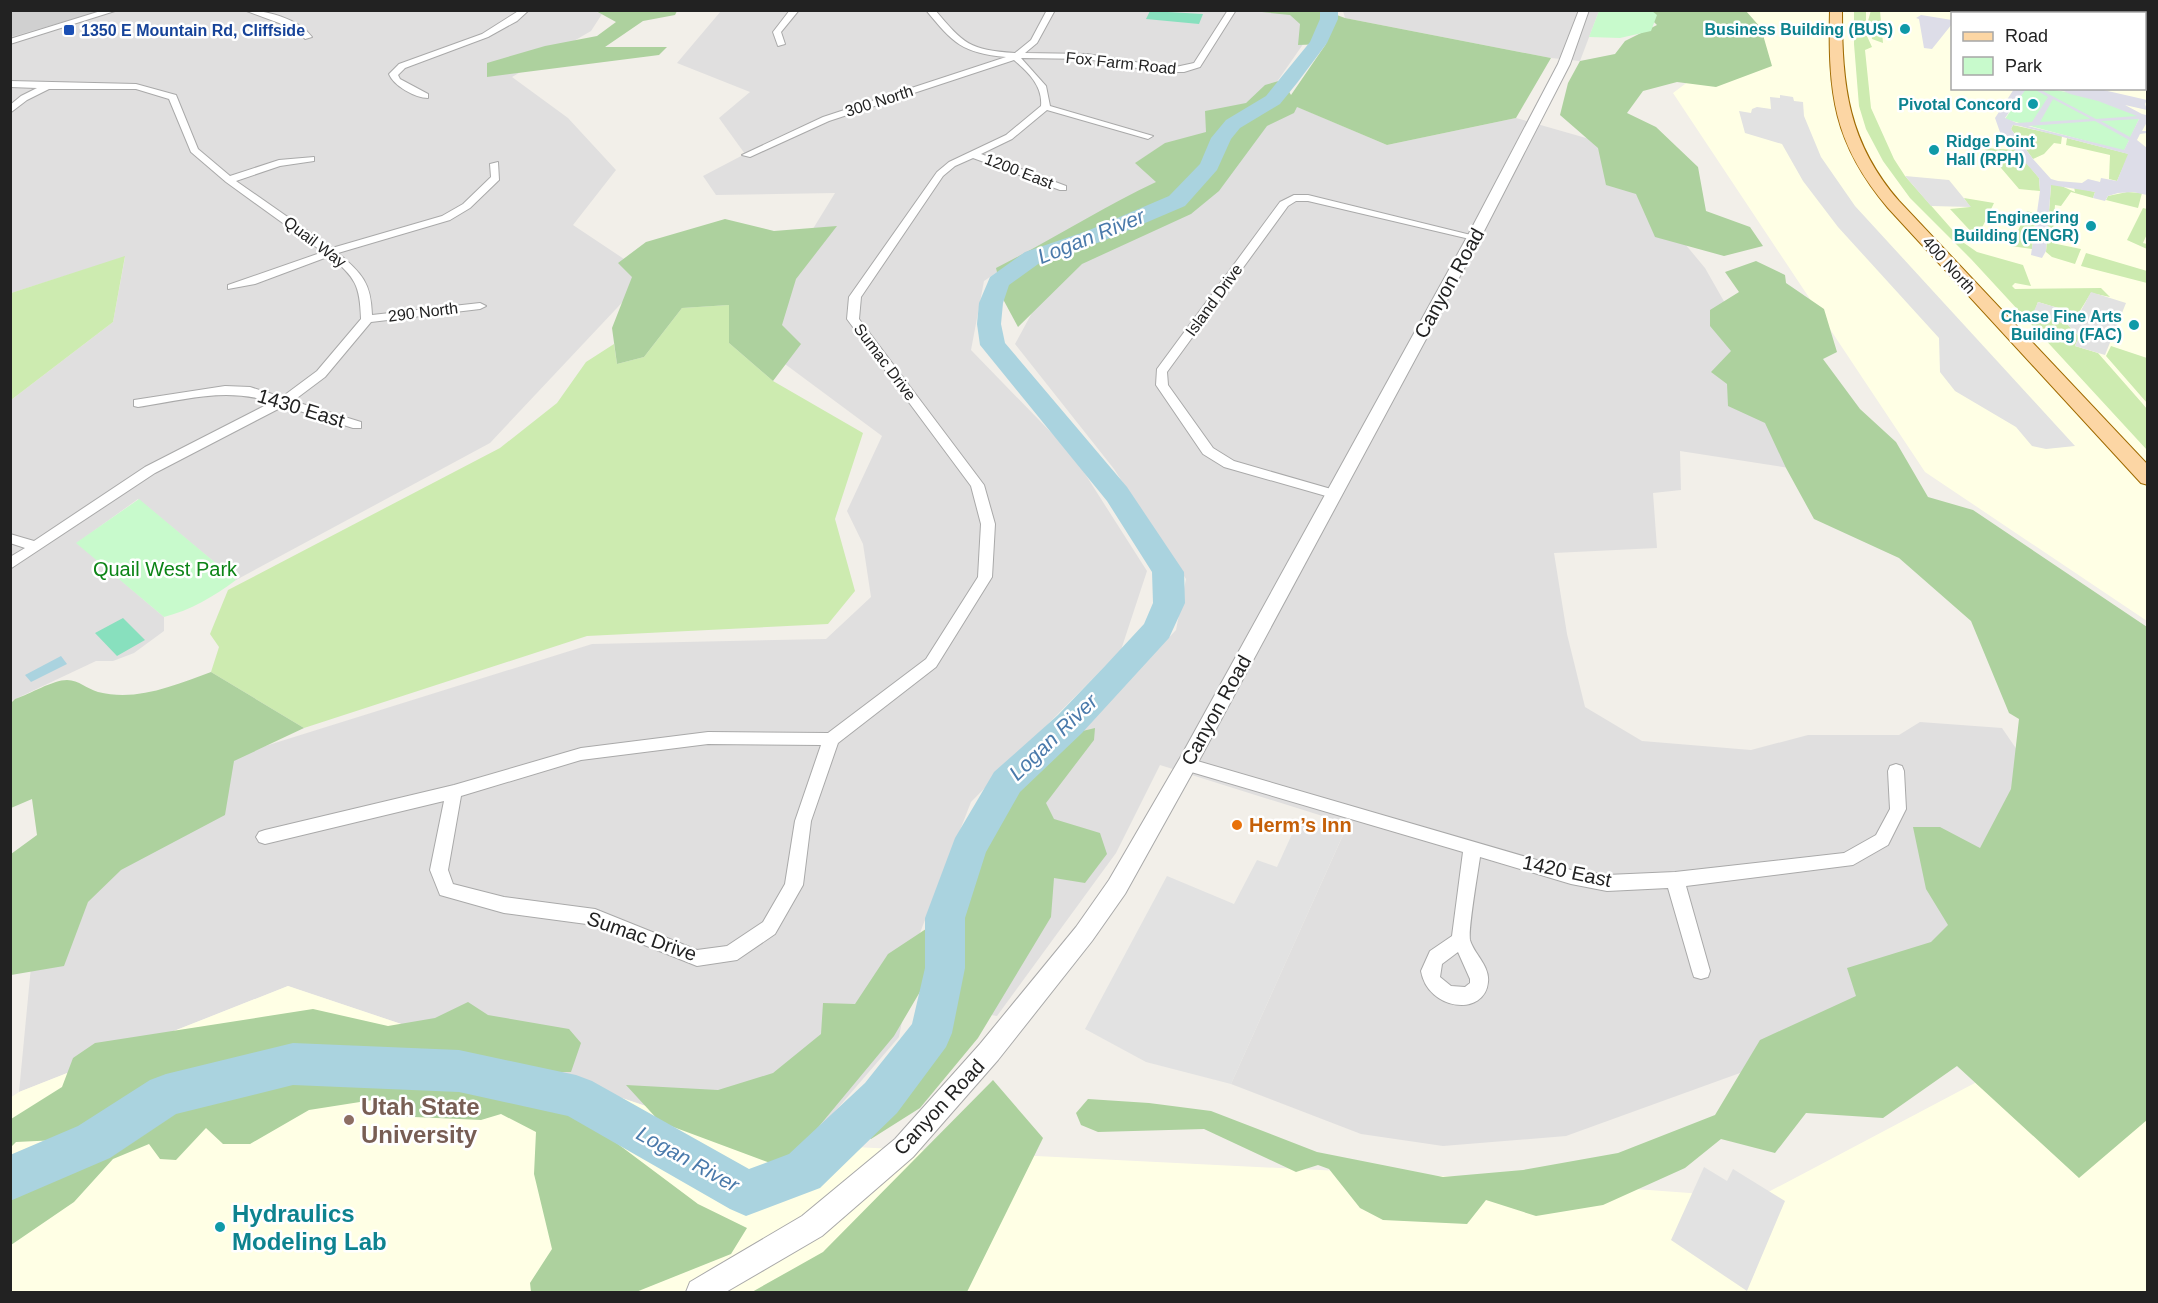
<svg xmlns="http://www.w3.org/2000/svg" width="2158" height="1303" viewBox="0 0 2158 1303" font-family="Helvetica,sans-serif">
<rect width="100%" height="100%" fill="#f2efe9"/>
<path fill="#e0dfdf" d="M 101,10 L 604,11 L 591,31 L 512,77 L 568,118 L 616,170 L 573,225 L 648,275 L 490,443 L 236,580 L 138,499 L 77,543 L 164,617 L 164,631 L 134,653 L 113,661 L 96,661 L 11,701 L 11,400 L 113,322 L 125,257 L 11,293 L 10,37 Z
M 721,11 L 1319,11 L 1322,17 L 1265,99 L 1194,171 L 1024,254 L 984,281 L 971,350 L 1073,455 L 1147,571 L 1121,650 L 971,802 L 918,938 L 899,1037 L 807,1144 L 753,1142 L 288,986 L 19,1092 L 37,904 L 147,783 L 592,644 L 826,639 L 871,597 L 863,544 L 847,511 L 882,436 L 747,336 L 835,193 L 716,195 L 703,176 L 745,154 L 719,118 L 750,92 L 677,63 Z
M 1343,11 L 1599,11 L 1580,61 L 1551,58 L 1345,18 Z
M 1286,102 L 1387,145 L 1516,118 L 1621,148 L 1661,215 L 1705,268 L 1822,473 L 1680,451 L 1681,490 L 1653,493 L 1657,548 L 1554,553 L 1567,634 L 1585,707 L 1642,741 L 1751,750 L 1808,735 L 1899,735 L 1920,722 L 2002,728 L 2052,801 L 1870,1026 L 1566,1136 L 1443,1146 L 1361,1134 L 1231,1084 L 1348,824 L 1160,765 L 1116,853 L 997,1016 L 954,1009 L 1025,789 L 1176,630 L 1186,579 L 1114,469 L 1015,344 L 1053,274 Z"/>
<path fill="#ffffe5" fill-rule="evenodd" d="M 1728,11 L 2147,11 L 2147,621 L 1925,472 L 1673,93 L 1736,46 ZM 1952,14 L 2144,14 L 2144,88 L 1952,88 Z
M 288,986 L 753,1142 L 1501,1179 L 1757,1198 L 2147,992 L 2147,1292 L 11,1292 L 10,1098 L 19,1092 Z"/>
<path fill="#d0d0d0" d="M 11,10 L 101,10 L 101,11 L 11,37 Z"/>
<path fill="#cdebb0" d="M 1871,10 L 1880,11 L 1883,43 L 1872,39 L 1868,21 Z
M 1854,11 L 1866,11 L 1866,34 L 1872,47 L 1865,50 L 1871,108 L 1894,159 L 1905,176 L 1964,243 L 1977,252 L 2023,265 L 2031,286 L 2015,283 L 2012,286 L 2015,289 L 2101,288 L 2110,297 L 2091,293 L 2078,314 L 2038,302 L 2034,313 L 2068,325 L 2079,336 L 2075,346 L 2098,353 L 2142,403 L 2147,409 L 2147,450 L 1971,259 L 1910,198 L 1883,161 L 1866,129 L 1859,106 L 1854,44 Z
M 2013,125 L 2062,136 L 2061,144 L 2054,143 L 2044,154 L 2033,159 L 2011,129 Z
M 2067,138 L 2129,154 L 2117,181 L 2109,179 L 2110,155 L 2066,145 Z
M 1984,148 L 2016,150 L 2039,178 L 2040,191 L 2019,189 Z
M 2051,185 L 2059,185 L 2075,192 L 2074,187 L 2095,192 L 2093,198 L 2071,192 L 2061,206 L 2055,205 L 2052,243 L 2081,249 L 2075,264 L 2052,257 L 2046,252 Z
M 2127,192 L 2142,193 L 2138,208 L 2106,200 L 2108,196 Z
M 1964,198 L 1994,203 L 1977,238 L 1950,209 L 1970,207 Z
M 2143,208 L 2147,209 L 2147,234 L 2143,243 L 2147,244 L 2147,249 L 2127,240 Z
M 2027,211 L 2036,214 L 2032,249 L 2011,246 Z
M 2086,253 L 2147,271 L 2147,283 L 2081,266 Z
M 125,256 L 113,322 L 11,400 L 11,293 Z
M 729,305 L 729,343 L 773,381 L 863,433 L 835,519 L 855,591 L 828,624 L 587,636 L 304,728 L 211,672 L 219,647 L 210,634 L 228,590 L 500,448 L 557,403 L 586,362 L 614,344 L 617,364 L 644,357 L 682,308 Z
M 2111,346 L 2147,358 L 2147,403 L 2106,356 Z"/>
<path fill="#add19e" d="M 596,11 L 677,11 L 675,15 L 643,21 L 605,47 L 667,47 L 659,55 L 487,77 L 487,63 L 545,46 L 597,36 L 616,22 Z
M 1252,11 L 1326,11 L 1345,18 L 1551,58 L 1516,118 L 1387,145 L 1297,107 L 1294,113 L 1267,126 L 1219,191 L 1191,214 L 1082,264 L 1018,327 L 1004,301 L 996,268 C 1050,241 1101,208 1156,182 L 1135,163 L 1165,143 L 1206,132 L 1205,111 L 1246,103 L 1265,85 L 1282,80 L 1291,95 L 1326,44 L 1298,45 L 1300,24 L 1290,15 Z
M 1643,11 L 1746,11 L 1761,28 L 1772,66 L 1716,87 L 1677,82 L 1643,91 L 1627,113 L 1656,127 L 1698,167 L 1706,211 L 1750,227 L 1763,246 L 1724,256 L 1655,237 L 1636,194 L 1606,185 L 1598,148 L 1560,115 L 1568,83 L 1580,61 L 1615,54 L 1625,41 L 1657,25 Z
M 725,219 L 774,231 L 837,226 L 796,279 L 782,325 L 801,344 L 773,381 L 729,343 L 729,305 L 682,308 L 644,357 L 617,364 L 612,328 L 632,277 L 618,263 L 646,242 Z
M 1756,261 L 1785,275 L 1786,283 L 1824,309 L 1837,352 L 1823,359 L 1860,409 L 1896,442 L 1928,497 L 1973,510 L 2147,627 L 2147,1120 L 2079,1178 L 1957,1066 L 1883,1118 L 1806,1113 L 1775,1153 L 1721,1139 L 1685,1168 L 1603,1205 L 1536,1216 L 1486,1200 L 1467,1224 L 1383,1220 L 1360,1208 L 1329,1169 L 1318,1165 L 1296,1172 L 1204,1129 L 1098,1132 L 1081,1125 L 1076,1113 L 1088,1099 L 1149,1103 L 1211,1111 L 1317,1152 L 1443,1177 L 1523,1170 L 1618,1153 L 1715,1115 L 1760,1040 L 1856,996 L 1847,968 L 1931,942 L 1948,925 L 1926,889 L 1913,827 L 1940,827 L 1980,848 L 2011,789 L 2019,719 L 2009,713 L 1971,621 L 1899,558 L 1814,519 L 1786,468 L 1765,423 L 1728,406 L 1727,384 L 1711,372 L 1731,351 L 1710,326 L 1710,310 L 1739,292 L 1725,272 Z
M 211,672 L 304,728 L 234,761 L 225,815 L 121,870 L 88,902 L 64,966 L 11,975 L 11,854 L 37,835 L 32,799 L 11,808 L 11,703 L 15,699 C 30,694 53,680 67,680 C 79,680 87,689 98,692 C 137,702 175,685 211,672 Z
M 1095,728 L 1094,740 L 1046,803 L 1054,819 L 1100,833 L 1107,854 L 1085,883 L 1054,878 L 1051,917 L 978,1038 L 920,1108 L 871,1139 L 861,1134 L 865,1121 L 898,1088 L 953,1016 L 934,987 L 924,985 L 894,1036 L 791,1160 L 773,1164 L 660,1122 L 626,1085 L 718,1090 L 773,1073 L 821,1034 L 823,1003 L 855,1004 L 888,954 L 935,923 L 955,931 L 971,876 L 1013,792 L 1066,735 Z
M 468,1002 L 488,1015 L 569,1029 L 581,1043 L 571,1072 L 511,1072 L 555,1097 L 698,1204 L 747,1228 L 731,1254 L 636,1292 L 531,1292 L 530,1283 L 552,1249 L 534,1174 L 536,1132 L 501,1114 L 481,1120 L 392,1116 L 379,1099 L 309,1110 L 250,1144 L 223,1144 L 206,1128 L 176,1160 L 160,1159 L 149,1144 L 113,1159 L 74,1202 L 11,1245 L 11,1184 L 127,1133 L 141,1119 L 129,1108 L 58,1140 L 16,1142 L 11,1147 L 11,1119 L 62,1087 L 73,1058 L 95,1043 L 313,1009 L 388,1026 L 435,1018 Z
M 993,1080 L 1043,1138 L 967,1292 L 752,1292 L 823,1252 Z"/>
<path fill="#c8facc" d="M 1599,11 L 1652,11 L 1657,15 L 1651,31 L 1620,38 L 1589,37 Z
M 2026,88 C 2060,88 2108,99 2140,117 L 2124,151 L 2008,120 L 2005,119 Z
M 139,499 L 236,580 C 213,597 191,610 164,617 L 76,543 Z"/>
<path fill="#88e0be" d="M 1150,11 L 1203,14 L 1199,24 L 1146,19 Z
M 123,618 L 145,640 L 117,656 L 95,633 Z"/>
<path fill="#e2e2e2" d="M 1780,95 L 1793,97 L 1794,101 L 1803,102 L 1804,116 L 1821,157 L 1855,206 L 2075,446 L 2046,449 L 2032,446 L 2016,427 L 1955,391 L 1940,372 L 1939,338 L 1838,227 L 1803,181 L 1782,144 L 1745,133 L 1739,111 L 1751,113 L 1752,109 L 1757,107 L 1771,109 L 1770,97 L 1780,98 Z
M 1905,176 L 1949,180 L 1971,207 L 1931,206 Z
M 2091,292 L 2126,303 L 2105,355 L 2075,346 L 2079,336 L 2068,325 L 2033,313 L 2038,302 L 2079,314 Z
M 1298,821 L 1343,835 L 1231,1084 L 1146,1062 L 1085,1029 L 1167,876 L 1234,904 L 1257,860 L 1277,867 Z
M 1704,1167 L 1727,1181 L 1733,1169 L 1785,1201 L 1747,1291 L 1671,1240 Z"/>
<path fill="#dddde8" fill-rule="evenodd" d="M 1921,15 L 1952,20 L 1952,24 L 1932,49 L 1924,48 L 1919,19 L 1916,18 Z
M 2014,89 L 2026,89 L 2005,118 L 2017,123 L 2032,122 L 2048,97 L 2034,89 L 2039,89 L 2096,119 L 2137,116 L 2098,101 L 2050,89 L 2071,94 L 2058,89 L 2099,89 L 2147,100 L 2145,104 L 2147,110 L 2125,105 L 2142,114 L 2146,115 L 2147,112 L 2147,122 L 2142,131 L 2147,131 L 2147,133 L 2140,134 L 2137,140 L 2147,148 L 2147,195 L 2133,192 L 2118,193 L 2108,196 L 2105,201 L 2093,198 L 2095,192 L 2051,185 L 2046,251 L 2042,258 L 2031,255 L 2040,191 L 2039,178 L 2001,135 L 1995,118 ZM 2053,99 L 2089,118 L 2090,119 L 2040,122 ZM 2139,119 L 2130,137 L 2101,121 L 2102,121 ZM 2095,121 L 2129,140 L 2124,150 L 2028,126 ZM 2013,125 L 2020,126 L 2128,154 L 2117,181 L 2101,178 L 2100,182 L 2088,179 L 2082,183 L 2058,181 L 2051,179 L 2033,159 L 2011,129 Z"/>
<path fill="#aad3df" d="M 61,656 L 67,664 L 31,682 L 25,675 Z"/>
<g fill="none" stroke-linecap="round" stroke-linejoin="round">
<path fill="#aad3df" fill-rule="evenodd" d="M 1320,10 L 1338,10 L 1338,19 L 1327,43 L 1297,83 L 1280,104 L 1240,128 L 1231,139 L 1217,170 L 1185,206 L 1103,241 L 1041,262 L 1009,285 L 1003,303 L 1001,324 L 1005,343 L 1127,487 L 1184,572 L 1185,603 L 1169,638 L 1082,733 L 1020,792 L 986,852 L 965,918 L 965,968 L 952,1033 L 946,1047 L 897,1113 L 820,1188 L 746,1216 L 730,1209 L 568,1116 L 459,1092 L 293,1085 L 176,1114 L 110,1158 L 10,1201 L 10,1155 L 78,1126 L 150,1080 L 166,1074 L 293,1043 L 459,1050 L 576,1075 L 592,1081 L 749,1169 L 789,1154 L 865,1083 L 912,1024 L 925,968 L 925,918 L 955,838 L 994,772 L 1058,715 L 1105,666 L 1144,624 L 1153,603 L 1152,572 L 1107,501 L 980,345 L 977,324 L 979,303 L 990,277 L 1025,252 L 1087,231 L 1169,196 L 1200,164 L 1211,138 L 1226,120 L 1266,96 L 1283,75 L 1310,42 L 1320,19 Z"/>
<g stroke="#a9a9a9" stroke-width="2">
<path id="minor" d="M 104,10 L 118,10 L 10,44 L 10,39 Z
M 244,10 C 266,10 299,19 312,37 L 305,39 L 298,30 Z
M 520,10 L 529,10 L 517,21 L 488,37 L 405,68 L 398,75 L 400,79 L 428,94 L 428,98 C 415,98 394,86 389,74 L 399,64 L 482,34 Z
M 790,10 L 799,10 L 781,32 L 785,44 L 778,46 L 773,32 Z
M 926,10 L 935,10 C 964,44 969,50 1015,53 L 1031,40 L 1047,10 L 1055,10 L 1037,43 L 1025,53 L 1087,54 L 1171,68 L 1194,63 L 1228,10 L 1236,10 L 1200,67 L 1184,72 L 1159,72 L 1087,59 L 1021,58 L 1046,86 L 1050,106 L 1153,136 L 1148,139 L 1047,110 L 1012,139 L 981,154 L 1066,186 L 1066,190 L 1060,190 L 973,158 L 955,166 L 943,176 L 861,297 L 859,319 L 984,485 L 995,524 L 992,577 L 936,667 L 838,743 L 811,821 L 803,885 L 775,934 L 737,960 L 697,966 L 594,925 L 504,913 L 440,895 L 430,870 L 444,801 L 265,844 L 259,842 L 256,837 L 259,832 L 265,830 L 454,785 L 581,748 L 708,732 L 828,733 L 926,659 L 978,577 L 981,524 L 971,486 L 847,319 L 849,297 L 937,172 L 949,162 L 1006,135 L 1041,106 C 1043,86 1028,72 1014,60 L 829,121 L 750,157 L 742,155 L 823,117 L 1006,57 C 962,53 953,43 926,10 ZM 708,744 L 821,745 L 795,821 L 785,884 L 763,922 L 727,946 L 697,950 L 595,909 L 504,897 L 453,884 L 448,870 L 461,796 L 581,760 Z
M 10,81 L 136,84 L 176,95 L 198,149 L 230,176 L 279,160 L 314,157 L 314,161 L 280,166 L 236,181 L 332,248 L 442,216 L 463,204 L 491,177 L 490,164 L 498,162 L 499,180 L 470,208 L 450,220 L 338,253 C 362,274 371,282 372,315 L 480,303 L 486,306 L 480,309 L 371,322 L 325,377 L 293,401 L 361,422 L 361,428 L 353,428 L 284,406 L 155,473 L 10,569 L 10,557 L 25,548 L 10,543 L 10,534 L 34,541 L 145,467 L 272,402 C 225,387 186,400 138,407 L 134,406 L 134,400 L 225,386 L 250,387 L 282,397 L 317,371 L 361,319 C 360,284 355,278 330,256 L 255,284 L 228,289 L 228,285 L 323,252 L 226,182 L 191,152 L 169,99 L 136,89 L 49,89 L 27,100 L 10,113 L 10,105 L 21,96 L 37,88 L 10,87 Z
M 1294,195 L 1308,195 L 1479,237 L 1474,240 L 1308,201 L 1296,201 L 1288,206 L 1167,372 L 1168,385 L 1213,448 L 1234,461 L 1338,491 L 1340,494 L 1333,498 L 1224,467 L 1203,454 L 1156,385 L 1157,369 L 1280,202 Z
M 1187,758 L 1571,870 L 1607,875 L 1675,872 L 1844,853 L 1876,835 L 1890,809 L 1888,771 L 1890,766 L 1896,764 L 1902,766 L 1904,771 L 1906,809 L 1888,845 L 1853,865 L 1686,886 L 1710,971 L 1708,977 L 1701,979 L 1694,977 L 1692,971 L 1668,888 L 1607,891 L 1571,884 L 1480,857 C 1478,872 1468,929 1470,940 C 1474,954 1490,966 1488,982 C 1485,1017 1428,1011 1421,971 L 1430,951 L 1452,936 L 1463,852 L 1181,769 L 1179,764 L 1181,759 ZM 1458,952 L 1470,979 L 1470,983 L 1465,987 L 1451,986 L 1440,977 L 1442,964 Z"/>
</g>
<g stroke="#a9a9a9" stroke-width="2">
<path id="tertiary" d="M 1579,10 L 1589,10 L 1570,64 L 1481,237 L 1194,770 L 1125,894 L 1092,941 L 998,1060 L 913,1157 L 822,1236 L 726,1292 L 686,1292 L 690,1282 L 802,1216 L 895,1139 L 980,1044 L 1076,927 L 1109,880 L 1180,758 L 1467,237 L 1558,64 Z"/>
</g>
<g stroke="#a06b00" stroke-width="2">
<path id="primary" d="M 1830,10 L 1842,10 C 1842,87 1848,142 1899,201 L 2148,465 L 2148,485 L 2141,483 L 1888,208 C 1833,143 1828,93 1830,10 Z"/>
</g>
<use href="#minor" fill="#fff" fill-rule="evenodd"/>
<use href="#tertiary" fill="#fff" fill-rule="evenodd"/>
<use href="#primary" fill="#fcd6a4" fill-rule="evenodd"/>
</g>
<g fill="#0f9aa8" stroke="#fff" stroke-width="2">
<circle cx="1905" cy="29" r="6"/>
<circle cx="2033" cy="104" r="6"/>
<circle cx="1934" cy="150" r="6"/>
<circle cx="2091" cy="226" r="6"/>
<circle cx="2134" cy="325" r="6"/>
<circle cx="220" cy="1227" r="6"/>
</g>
<rect fill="#1a4fb4" stroke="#fff" stroke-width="2" x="63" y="24" width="12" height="12" rx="3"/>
<circle fill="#e8710a" stroke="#fff" stroke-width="2" cx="1237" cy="825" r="6"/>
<circle fill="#8d6e63" stroke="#fff" stroke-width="2" cx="349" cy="1120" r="6"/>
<g text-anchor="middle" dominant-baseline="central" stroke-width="5" stroke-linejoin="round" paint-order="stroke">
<g font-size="16" font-weight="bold" fill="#0d838f" stroke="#fff" text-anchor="end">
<text x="1893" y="29">Business Building (BUS)</text>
<text x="2021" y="104">Pivotal Concord</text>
<text x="1946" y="141" text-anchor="start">Ridge Point<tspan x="1946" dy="18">Hall (RPH)</tspan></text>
<text x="2079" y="217">Engineering<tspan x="2079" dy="18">Building (ENGR)</tspan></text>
<text x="2122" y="316">Chase Fine Arts<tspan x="2122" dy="18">Building (FAC)</tspan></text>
</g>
<g font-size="16" font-weight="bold" fill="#164399" stroke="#fff" text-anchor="start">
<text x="81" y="30">1350 E Mountain Rd, Cliffside</text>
</g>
<g font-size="16" fill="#222" stroke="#fff">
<text transform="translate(1121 63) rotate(6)">Fox Farm Road</text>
<text transform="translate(879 101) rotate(-18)">300 North</text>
<text transform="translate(1019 171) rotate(21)">1200 East</text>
<text transform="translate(315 242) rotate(37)">Quail Way</text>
<text transform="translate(1949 265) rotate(48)">400 North</text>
<text transform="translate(1214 300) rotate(-54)">Island Drive</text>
<text transform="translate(423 312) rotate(-7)">290 North</text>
<text transform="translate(885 362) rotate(53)">Sumac Drive</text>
</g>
<g font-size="20" fill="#222" stroke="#fff">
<text transform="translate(1449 283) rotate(-61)">Canyon Road</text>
<text transform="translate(301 408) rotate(17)">1430 East</text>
<text transform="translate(1216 710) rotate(-61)">Canyon Road</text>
<text transform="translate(1567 871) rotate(12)">1420 East</text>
<text transform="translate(642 936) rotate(19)">Sumac Drive</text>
<text transform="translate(939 1107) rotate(-47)">Canyon Road</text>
</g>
<g font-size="20" fill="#0c8416" stroke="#fff">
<text x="165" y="569">Quail West Park</text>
</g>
<g font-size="20" font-weight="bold" fill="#c56008" stroke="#fff" text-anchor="start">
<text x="1249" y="825">Herm’s Inn</text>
</g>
<g font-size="21" font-style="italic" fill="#4a7aab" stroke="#fff">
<text transform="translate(1091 236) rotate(-22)">Logan River</text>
<text transform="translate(1053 737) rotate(-44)">Logan River</text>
<text transform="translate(688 1159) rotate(29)">Logan River</text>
</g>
<g font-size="24" font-weight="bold" fill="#785e54" stroke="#fff" text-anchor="start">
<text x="361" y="1106">Utah State<tspan x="361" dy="28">University</tspan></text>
</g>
<g font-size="24" font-weight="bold" fill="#0d838f" stroke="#fff" text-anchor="start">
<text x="232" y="1213">Hydraulics<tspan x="232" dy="28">Modeling Lab</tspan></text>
</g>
</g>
<rect width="2158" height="1303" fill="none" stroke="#222222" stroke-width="24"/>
<rect x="1951" y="12" width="195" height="78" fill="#ffffff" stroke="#a7a7a7" stroke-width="1.5"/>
<rect x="1963" y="32" width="30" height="9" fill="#fcd6a4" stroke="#a7a7a7" stroke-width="1.5"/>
<text x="2005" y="42" font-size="18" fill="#222222">Road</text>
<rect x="1963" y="57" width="30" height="18" fill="#c8facc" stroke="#a7a7a7" stroke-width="1.5"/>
<text x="2005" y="72" font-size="18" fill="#222222">Park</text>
</svg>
